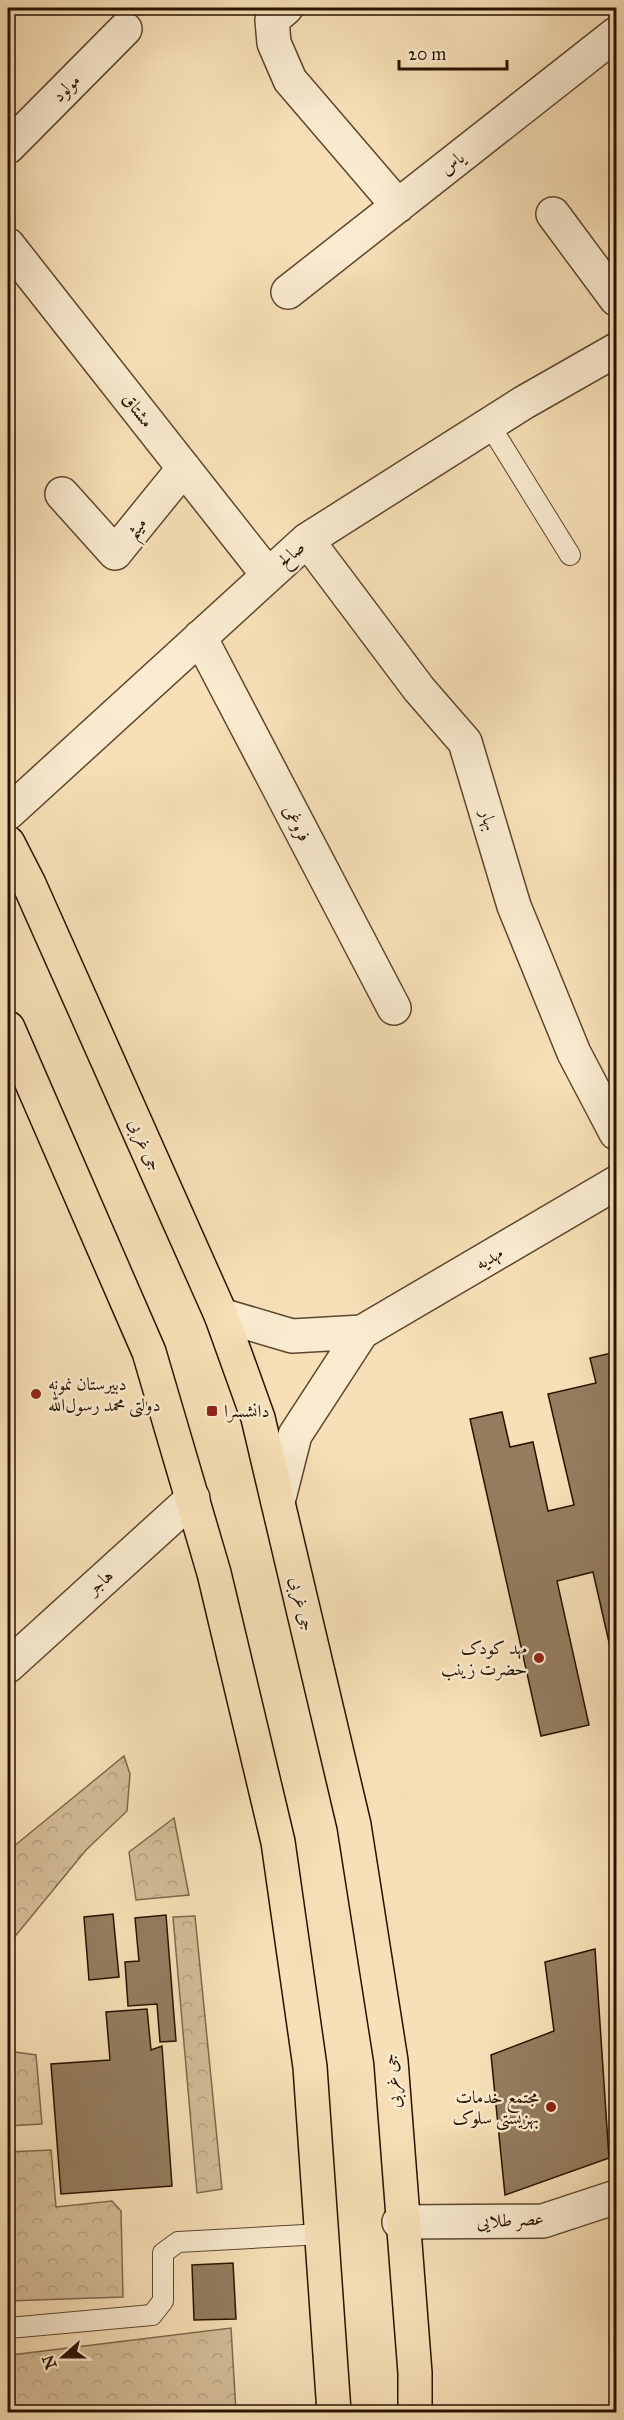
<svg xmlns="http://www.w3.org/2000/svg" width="624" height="2420" viewBox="0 0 624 2420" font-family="'IM FELL Great Primer',Amiri,serif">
<defs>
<pattern id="forest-crowns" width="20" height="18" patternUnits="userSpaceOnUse" patternTransform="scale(1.5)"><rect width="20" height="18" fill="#d4bd98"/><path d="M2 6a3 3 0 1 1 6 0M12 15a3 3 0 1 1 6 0" fill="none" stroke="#b6a181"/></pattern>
</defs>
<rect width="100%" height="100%" fill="#f7e0b7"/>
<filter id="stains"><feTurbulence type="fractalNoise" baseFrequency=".00333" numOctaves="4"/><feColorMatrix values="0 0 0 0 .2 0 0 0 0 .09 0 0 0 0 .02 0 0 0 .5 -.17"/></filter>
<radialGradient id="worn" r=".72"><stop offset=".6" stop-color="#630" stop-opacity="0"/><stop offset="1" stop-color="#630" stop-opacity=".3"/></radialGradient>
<path fill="url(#forest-crowns)" stroke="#7e684c" stroke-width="1.5" d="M 124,1756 L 130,1774 L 127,1811 L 86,1850 L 8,1945 L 8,1851 Z
M 174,1818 L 189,1895 L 136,1900 L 129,1852 Z
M 195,1916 L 222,2189 L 197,2193 L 173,1917 Z
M 8,2051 L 36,2055 L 42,2124 L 8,2126 Z
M 51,2150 L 56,2207 L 112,2201 L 121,2211 L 123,2297 L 8,2301 L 8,2152 Z
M 231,2328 L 236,2412 L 15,2412 L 11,2355 Z"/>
<path fill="#947d5f" stroke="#281200" stroke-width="1.5" d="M 616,1352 L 616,1673 L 593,1572 L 557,1581 L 589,1725 L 541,1736 L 470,1419 L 502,1412 L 510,1447 L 533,1442 L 548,1511 L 574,1505 L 548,1394 L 596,1383 L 590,1358 Z
M 113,1914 L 119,1977 L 89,1980 L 84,1917 Z
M 166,1915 L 176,2041 L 160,2042 L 157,2004 L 128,2006 L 125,1962 L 139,1961 L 135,1918 Z
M 595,1949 L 609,2158 L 505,2195 L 491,2055 L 554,2031 L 545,1962 Z
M 147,2009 L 151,2050 L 162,2046 L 172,2186 L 61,2194 L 51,2064 L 110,2060 L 106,2012 Z
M 233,2263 L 236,2319 L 194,2320 L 192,2265 Z"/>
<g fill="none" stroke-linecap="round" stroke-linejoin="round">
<g stroke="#5c462e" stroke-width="22">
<path id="service" d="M 489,424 L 570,555
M 9,2328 L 152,2315 L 163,2301 L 163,2253 L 178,2242 L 322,2234"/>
</g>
<g stroke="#5c462e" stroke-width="36">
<path id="minor" d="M 286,8 L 272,20 L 274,43 L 290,80 L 398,206
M 8,147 L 125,29
M 553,214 L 616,299
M 8,245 L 268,575
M 288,292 L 616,34
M 62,494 L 115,553 L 184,468
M 307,540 L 419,689 L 465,742 L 514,906 L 574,1053 L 616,1133
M 200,637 L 394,1008
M 8,813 L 307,540 L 523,403 L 616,350
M 8,1666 L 193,1498
M 399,2222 L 543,2221 L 616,2197"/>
</g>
<g stroke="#5c462e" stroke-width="36">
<path id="tertiary" d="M 221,1315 L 292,1336 L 362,1332
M 278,1502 L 295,1435 L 362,1332 L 616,1183"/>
</g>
<g stroke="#281200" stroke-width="36">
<path id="primary" d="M 8,843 L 29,884 L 221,1315 L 258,1418 L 354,1825 L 391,2061 L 415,2373 L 415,2412
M 8,1028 L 149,1352 L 214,1573 L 278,1842 L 310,2067 L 334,2412"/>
</g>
<use href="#service" stroke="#faebd0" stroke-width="20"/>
<use href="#minor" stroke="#faebd0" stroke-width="33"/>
<use href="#tertiary" stroke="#faebd0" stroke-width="33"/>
<use href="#primary" stroke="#f7e0b7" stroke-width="33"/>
</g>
<g fill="#8f2418" stroke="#faebd0" stroke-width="2">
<circle cx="36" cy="1394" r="6"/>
<rect x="206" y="1405" width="12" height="12" rx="3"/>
<circle cx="539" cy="1658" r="6"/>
<circle cx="551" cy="2107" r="6"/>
</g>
<g text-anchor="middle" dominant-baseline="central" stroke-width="5" stroke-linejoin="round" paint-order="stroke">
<g font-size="18" fill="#281200" stroke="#faebd0">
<text transform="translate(66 88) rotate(-45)">مولود</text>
<text transform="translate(452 163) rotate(-38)">یاس</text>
<text transform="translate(138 410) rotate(52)">مشتاق</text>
<text transform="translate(136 528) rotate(-51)">میثم</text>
<text transform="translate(291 554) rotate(-42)">صالح</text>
<text transform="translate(489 820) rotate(74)">بهار</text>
<text transform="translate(297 823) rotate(62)">فروغی</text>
<text transform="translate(145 1145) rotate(66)">جی غربی</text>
<text transform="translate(489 1258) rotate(-30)">مهدیه</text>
<text transform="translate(100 1582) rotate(-42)">هاجر</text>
<text transform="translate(302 1604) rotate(77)">جی غربی</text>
<text transform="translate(392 2081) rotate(-95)">جی غربی</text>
<text transform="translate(510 2220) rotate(-3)">عصر طلایی</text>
</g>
<g font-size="18" fill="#281200" stroke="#faebd0" text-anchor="start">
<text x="48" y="1384">دبیرستان نمونه<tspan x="48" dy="21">دولتی محمد رسول‌الله</tspan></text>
<text x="224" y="1411">دانشسرا</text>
<text x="527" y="1648" text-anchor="end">مهد کودک<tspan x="527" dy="21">حضرت زینب</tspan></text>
<text x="539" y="2097" text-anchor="end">مجتمع خدمات<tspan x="539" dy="21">بهزیستی سلوک</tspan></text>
</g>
</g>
<rect width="624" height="2420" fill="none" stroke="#f7e0b7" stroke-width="30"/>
<rect x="9" y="9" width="606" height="2402" fill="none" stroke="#281200" stroke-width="3"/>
<rect x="15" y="15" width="594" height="2390" fill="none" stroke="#281200" stroke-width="1.5"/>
<g transform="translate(63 2357) rotate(249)" stroke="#faebd0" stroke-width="4.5" paint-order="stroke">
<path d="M0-4.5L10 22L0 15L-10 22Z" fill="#281200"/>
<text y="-9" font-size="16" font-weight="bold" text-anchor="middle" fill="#281200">N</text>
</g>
<path d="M399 60v9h108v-9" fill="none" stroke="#281200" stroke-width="3"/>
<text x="408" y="60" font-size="18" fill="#281200" stroke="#faebd0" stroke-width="4.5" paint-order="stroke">20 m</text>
<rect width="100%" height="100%" filter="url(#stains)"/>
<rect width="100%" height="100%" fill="url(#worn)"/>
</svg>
